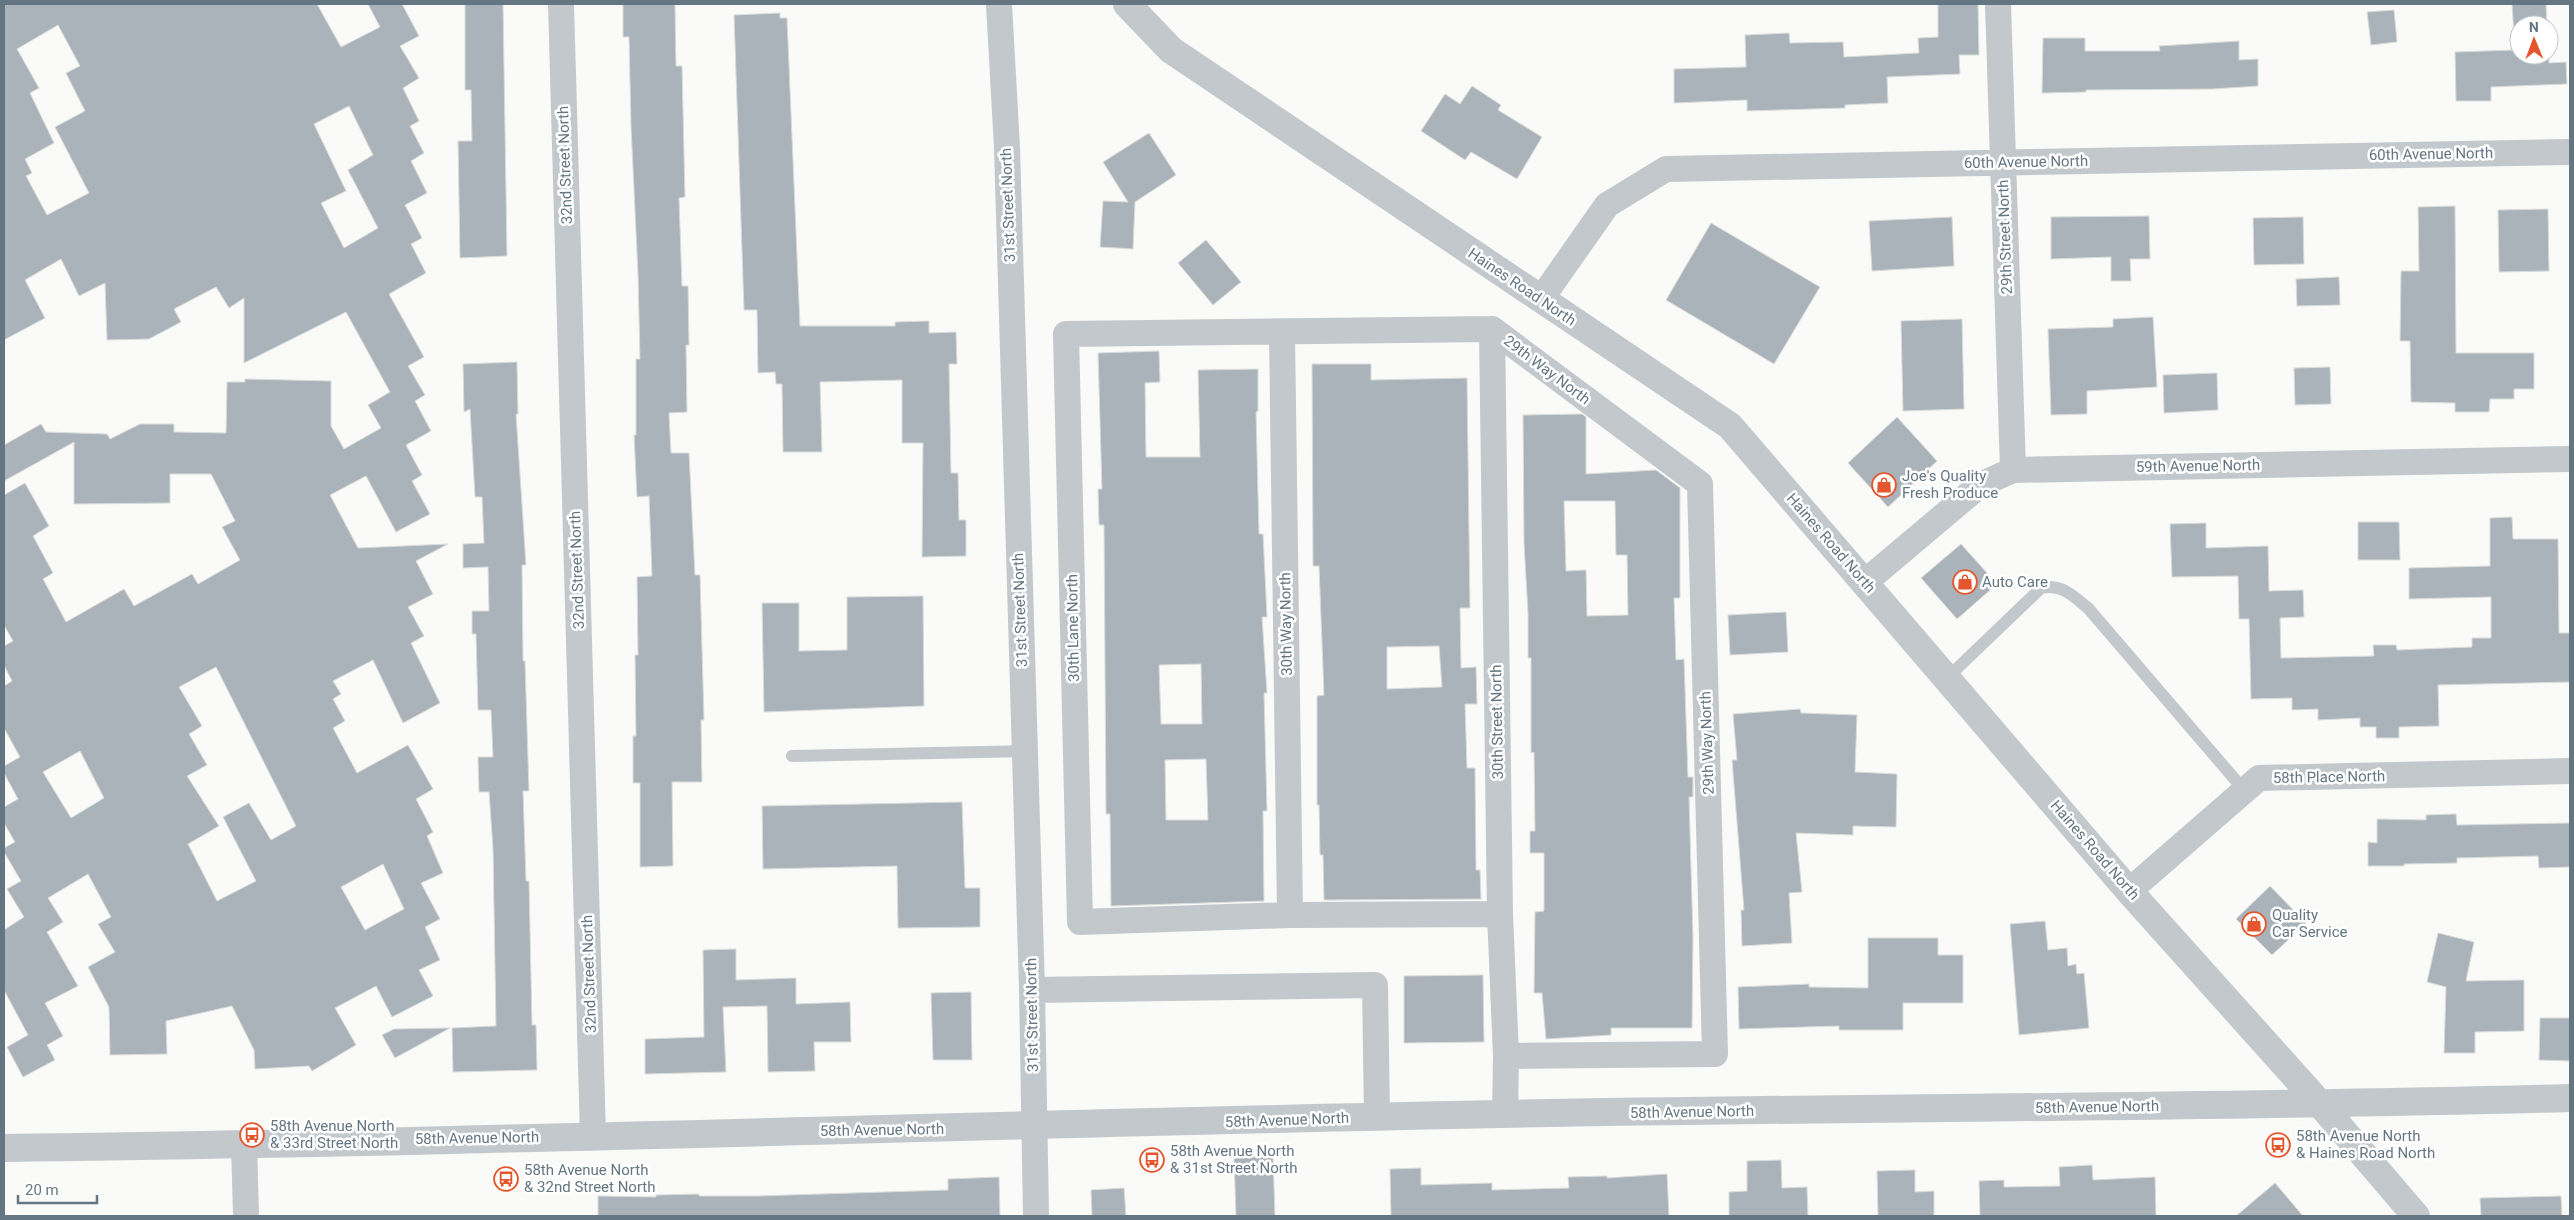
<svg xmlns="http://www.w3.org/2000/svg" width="2574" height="1220" viewBox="0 0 2574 1220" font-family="Roboto,sans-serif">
<rect width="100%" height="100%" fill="#fafaf8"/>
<path fill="#aab3b9" stroke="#dcdcda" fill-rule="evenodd" d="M 4,4 L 317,4 L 341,47 L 380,27 L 368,4 L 402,4 L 419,36 L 400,46 L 419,78 L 403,88 L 419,121 L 410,126 L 424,153 L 411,161 L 427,193 L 405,205 L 422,238 L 411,244 L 426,273 L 389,294 L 424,357 L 408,366 L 425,395 L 415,401 L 431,431 L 406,445 L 422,475 L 412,481 L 430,514 L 396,532 L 366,476 L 330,495 L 358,548 L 448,544 L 416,561 L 433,594 L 408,607 L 424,636 L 411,643 L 440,703 L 403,723 L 373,660 L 333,681 L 341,694 L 333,699 L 345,721 L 333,728 L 357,773 L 408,745 L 433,789 L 416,799 L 433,832 L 427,836 L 443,873 L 421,883 L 440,919 L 425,927 L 440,960 L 419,970 L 433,996 L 392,1017 L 376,986 L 335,1008 L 356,1045 L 312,1071 L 309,1066 L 255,1069 L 254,1050 L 232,1006 L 166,1021 L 167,1054 L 110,1055 L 109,1007 L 88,967 L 115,952 L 98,924 L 111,917 L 88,874 L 48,898 L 63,922 L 47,932 L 78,986 L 45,1003 L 63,1036 L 47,1045 L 55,1060 L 23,1077 L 7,1047 L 28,1035 L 4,990 L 4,930 L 24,917 L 7,889 L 21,881 L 4,852 L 4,848 L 15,842 L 4,823 L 4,807 L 18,799 L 4,773 L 4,766 L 20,757 L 4,728 L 4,686 L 12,681 L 4,665 L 4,646 L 13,641 L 4,625 L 4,495 L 25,483 L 49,526 L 33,536 L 53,573 L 43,579 L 66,622 L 124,589 L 134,606 L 192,574 L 198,584 L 240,560 L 222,527 L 235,521 L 211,474 L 170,474 L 170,503 L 74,504 L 74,442 L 4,481 L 4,445 L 41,424 L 46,432 L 107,434 L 110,439 L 140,424 L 174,424 L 174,432 L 226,433 L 227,382 L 245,382 L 245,379 L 331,381 L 331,426 L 344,449 L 381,428 L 368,405 L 390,392 L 346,312 L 244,363 L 244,298 L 229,308 L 216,287 L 174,309 L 181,322 L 149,339 L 107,340 L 105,283 L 79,296 L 61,259 L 25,280 L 45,318 L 4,340 ZM 58,25 L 80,66 L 66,73 L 85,111 L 55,127 L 89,193 L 47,215 L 26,176 L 32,173 L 25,159 L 54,143 L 30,93 L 39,88 L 17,49 ZM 349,106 L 373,155 L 348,170 L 378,228 L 344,248 L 321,203 L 346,191 L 314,124 ZM 216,667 L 296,826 L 271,840 L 249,803 L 223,817 L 256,881 L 217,901 L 188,844 L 219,826 L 187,776 L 207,765 L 189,734 L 202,726 L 179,687 ZM 80,751 L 104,798 L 71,818 L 43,772 ZM 383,864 L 404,909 L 365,930 L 341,887 Z
M 465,4 L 503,4 L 507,256 L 460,258 L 458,141 L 472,141 L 471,90 L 465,90 Z
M 623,4 L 675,4 L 676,66 L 682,66 L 685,197 L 679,198 L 682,286 L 688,286 L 689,345 L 686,345 L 687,412 L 669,413 L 671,453 L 689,453 L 695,575 L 700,575 L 704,720 L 701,720 L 702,782 L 672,782 L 673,866 L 640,867 L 640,783 L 633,783 L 633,736 L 636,736 L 635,655 L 638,655 L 637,577 L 652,576 L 649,496 L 637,497 L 634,435 L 636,435 L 636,359 L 640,359 L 638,274 L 631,126 L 629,37 L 623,37 Z
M 1938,4 L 1978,4 L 1979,55 L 1959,55 L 1960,74 L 1887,77 L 1888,103 L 1845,105 L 1845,108 L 1747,111 L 1747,100 L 1674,103 L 1674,69 L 1746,67 L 1745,35 L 1789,33 L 1790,43 L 1843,42 L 1844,57 L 1919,53 L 1918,38 L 1938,37 Z
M 2512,4 L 2546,4 L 2547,25 L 2519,25 L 2519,55 L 2549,55 L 2549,63 L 2566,62 L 2567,84 L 2491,87 L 2491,101 L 2456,101 L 2455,52 L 2515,50 Z
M 2394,10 L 2397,42 L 2371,45 L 2367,12 Z
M 780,13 L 780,18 L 787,18 L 800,326 L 895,326 L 895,322 L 929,321 L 929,333 L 956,332 L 957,364 L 949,364 L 951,473 L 958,473 L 959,520 L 966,520 L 966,556 L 922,557 L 923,443 L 902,443 L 902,380 L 820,382 L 822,452 L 783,452 L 782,384 L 776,384 L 775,372 L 758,373 L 757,310 L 744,310 L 734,15 Z
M 2043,38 L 2085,38 L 2085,51 L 2160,51 L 2159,46 L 2239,41 L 2239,60 L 2258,59 L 2258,86 L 2213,89 L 2086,90 L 2086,92 L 2042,93 Z
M 1472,86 L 1501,105 L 1498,110 L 1542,137 L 1517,179 L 1471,152 L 1465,160 L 1421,131 L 1445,94 L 1460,104 Z
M 1149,133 L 1176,175 L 1135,202 L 1133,249 L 1100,247 L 1103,201 L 1128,202 L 1103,162 Z
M 2455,206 L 2456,353 L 2534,353 L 2534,389 L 2514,389 L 2514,399 L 2490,399 L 2489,412 L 2455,412 L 2455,403 L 2411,402 L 2410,341 L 2400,341 L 2401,271 L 2419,271 L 2418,207 Z
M 2548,209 L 2549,271 L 2499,272 L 2498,210 Z
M 2149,216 L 2150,259 L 2130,259 L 2131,281 L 2111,281 L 2111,257 L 2051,259 L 2051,217 Z
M 1952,217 L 1954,266 L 1872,271 L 1869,221 Z
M 2303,217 L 2304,264 L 2254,265 L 2253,218 Z
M 1711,223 L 1820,287 L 1774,364 L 1666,300 Z
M 1206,240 L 1241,282 L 1213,305 L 1178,263 Z
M 2339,277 L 2340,305 L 2297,306 L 2296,279 Z
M 2153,317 L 2157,387 L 2087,391 L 2087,414 L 2051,415 L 2048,329 L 2113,327 L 2113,319 Z
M 1962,319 L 1964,409 L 1903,411 L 1901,321 Z
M 1159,351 L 1160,382 L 1145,383 L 1146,457 L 1200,457 L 1198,370 L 1258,369 L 1258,411 L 1256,412 L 1259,534 L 1263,534 L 1267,617 L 1262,617 L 1267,693 L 1264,693 L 1267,811 L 1263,811 L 1264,901 L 1111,906 L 1110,814 L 1106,814 L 1104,525 L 1099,525 L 1098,489 L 1102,489 L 1098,353 ZM 1201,664 L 1202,724 L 1161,724 L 1159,665 ZM 1206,759 L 1208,820 L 1166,820 L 1165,760 Z
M 517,362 L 518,414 L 516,414 L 526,565 L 522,565 L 523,661 L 525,661 L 529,791 L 523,791 L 526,881 L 529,881 L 532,1025 L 536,1025 L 537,1070 L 453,1072 L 452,1028 L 496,1026 L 493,848 L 489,792 L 479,792 L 478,757 L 493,757 L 491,710 L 478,710 L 476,634 L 472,634 L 472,611 L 489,611 L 488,567 L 463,568 L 463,544 L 484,543 L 482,497 L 475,497 L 470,409 L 464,412 L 463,364 Z
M 1312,364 L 1371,364 L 1371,380 L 1467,378 L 1470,608 L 1460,608 L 1461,668 L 1476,667 L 1477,704 L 1465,704 L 1467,768 L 1475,768 L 1476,870 L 1480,870 L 1481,899 L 1324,900 L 1323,855 L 1320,855 L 1319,805 L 1317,805 L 1317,696 L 1324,695 L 1319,566 L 1313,566 ZM 1439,646 L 1442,687 L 1387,689 L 1387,647 Z
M 2330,367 L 2331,404 L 2295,405 L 2294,368 Z
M 2217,373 L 2218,410 L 2164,413 L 2163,375 Z
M 1582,414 L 1586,417 L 1586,474 L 1656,470 L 1680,488 L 1680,598 L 1674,598 L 1676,660 L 1684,659 L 1688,777 L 1693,777 L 1693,797 L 1689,797 L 1693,938 L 1692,1028 L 1611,1028 L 1611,1035 L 1546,1039 L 1542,993 L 1534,993 L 1535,912 L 1544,911 L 1544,853 L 1530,853 L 1530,831 L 1535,831 L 1534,752 L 1531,753 L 1531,658 L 1528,658 L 1528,613 L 1524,544 L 1523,415 ZM 1564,501 L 1615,501 L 1616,555 L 1627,555 L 1628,615 L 1587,616 L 1586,570 L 1566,571 Z
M 1897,417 L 1937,461 L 1888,507 L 1848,463 Z
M 2512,517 L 2513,539 L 2558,539 L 2559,633 L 2570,633 L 2570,682 L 2438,685 L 2439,726 L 2399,727 L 2399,738 L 2376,738 L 2376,727 L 2360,727 L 2360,718 L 2318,720 L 2318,709 L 2292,710 L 2292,698 L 2251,699 L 2249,619 L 2239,619 L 2238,576 L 2172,577 L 2170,524 L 2206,523 L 2206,548 L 2268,546 L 2269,591 L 2303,590 L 2304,617 L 2280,618 L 2281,658 L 2374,656 L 2373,645 L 2396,645 L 2397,650 L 2472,647 L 2472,638 L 2491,638 L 2491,597 L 2409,599 L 2409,568 L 2490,566 L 2490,518 Z
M 2358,522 L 2399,522 L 2400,560 L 2358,560 Z
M 1961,544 L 1997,584 L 1957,619 L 1921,578 Z
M 923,596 L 924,706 L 764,712 L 762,603 L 799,603 L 799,651 L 847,650 L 847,597 Z
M 1786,612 L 1788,652 L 1730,655 L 1728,615 Z
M 1800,709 L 1801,713 L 1857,715 L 1855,772 L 1897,774 L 1896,827 L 1853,826 L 1853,835 L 1796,833 L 1802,892 L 1789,893 L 1792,943 L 1742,946 L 1741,910 L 1744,910 L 1732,760 L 1737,760 L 1733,714 Z
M 962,802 L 965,888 L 980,888 L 980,927 L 898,928 L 897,866 L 763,869 L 762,806 Z
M 2456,814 L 2457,825 L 2570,823 L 2570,867 L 2539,868 L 2538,856 L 2457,858 L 2457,863 L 2404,864 L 2404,866 L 2368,866 L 2368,842 L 2377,843 L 2377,819 L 2426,820 L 2426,815 Z
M 2270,886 L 2306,923 L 2272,955 L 2236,919 Z
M 2045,921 L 2048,950 L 2067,948 L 2068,966 L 2076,964 L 2077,974 L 2084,973 L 2089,1028 L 2019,1035 L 2010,924 Z
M 2438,933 L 2474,942 L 2466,981 L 2524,980 L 2524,1031 L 2475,1032 L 2475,1053 L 2444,1053 L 2446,987 L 2427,982 Z
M 1868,938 L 1938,938 L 1938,955 L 1963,955 L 1963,1003 L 1903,1003 L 1903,1030 L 1839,1030 L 1839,1026 L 1739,1029 L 1738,987 L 1809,984 L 1809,987 L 1868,988 Z
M 736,949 L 736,980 L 796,978 L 796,1004 L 850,1002 L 851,1042 L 814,1042 L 815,1071 L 768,1072 L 767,1006 L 723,1007 L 726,1072 L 645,1074 L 645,1039 L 704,1037 L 703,950 Z
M 1483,975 L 1484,1042 L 1404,1043 L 1404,976 Z
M 971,992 L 972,1060 L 933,1060 L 931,993 Z
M 2540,1018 L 2570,1018 L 2570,1061 L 2539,1060 Z
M 450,1028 L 395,1058 L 382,1035 L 394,1029 Z
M 1273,1156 L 1275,1216 L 1236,1216 L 1234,1158 Z
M 1781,1160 L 1782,1188 L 1807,1187 L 1808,1216 L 1729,1216 L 1729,1192 L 1747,1191 L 1747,1161 Z
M 2092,1165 L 2093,1180 L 2155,1177 L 2156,1216 L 1980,1216 L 1979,1181 L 2004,1180 L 2004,1187 L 2060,1186 L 2059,1167 Z
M 1421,1168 L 1421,1185 L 1492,1183 L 1492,1190 L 1569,1188 L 1568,1177 L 1607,1176 L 1607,1178 L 1667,1174 L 1669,1216 L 1391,1216 L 1390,1169 Z
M 1915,1170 L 1915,1192 L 1934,1191 L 1934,1216 L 1878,1216 L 1877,1171 Z
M 999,1177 L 1000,1216 L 598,1216 L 598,1196 L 656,1197 L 656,1195 L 699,1194 L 699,1196 L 758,1196 L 948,1190 L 948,1179 Z
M 2275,1183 L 2303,1216 L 2236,1216 Z
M 1124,1188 L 1126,1216 L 1092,1216 L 1091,1190 Z
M 2561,1196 L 2562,1216 L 2481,1216 L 2480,1198 Z"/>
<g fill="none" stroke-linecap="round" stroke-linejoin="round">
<path stroke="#c3c8cc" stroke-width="12" d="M 1947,678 L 2041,588 C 2061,583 2073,596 2088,608 L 2244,790
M 792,756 L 1024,751"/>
<path stroke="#c3c8cc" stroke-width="26" d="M 561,4 L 593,1136
M 999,4 L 1007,148 L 1032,990 L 1036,1216
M 1998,4 L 2013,470
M 1541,299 L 1607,205 L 1666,169 L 2570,152
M 1492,329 L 1066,334 L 1080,922 L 1290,915 L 1500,914
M 1492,329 L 1700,484 L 1715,1054 L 1506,1056
M 1492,329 L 1500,914 L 1506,1056 L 1505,1114
M 1282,333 L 1290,915
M 1865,582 L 1980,485 L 2013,470 L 2570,459
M 2129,891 L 2259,778 L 2570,771
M 1032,990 L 1375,985 L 1377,1117
M 244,1143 L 246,1216"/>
<path stroke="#c3c8cc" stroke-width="28" d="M 1127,4 L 1171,50 L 1730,426 L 2129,891 L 2321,1105 L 2416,1216
M 4,1148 C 502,1142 1001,1124 1500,1114 C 1857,1107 2213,1108 2570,1098"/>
</g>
<defs>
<g id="shop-ring" transform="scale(1.25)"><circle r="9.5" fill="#fff" stroke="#e4572e" stroke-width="1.5"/><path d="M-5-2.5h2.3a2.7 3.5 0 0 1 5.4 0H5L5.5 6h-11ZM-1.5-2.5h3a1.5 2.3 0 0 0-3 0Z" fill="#e4572e"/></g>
<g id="bus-ring" transform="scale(1.25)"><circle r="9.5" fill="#fff" stroke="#e4572e" stroke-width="1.5"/><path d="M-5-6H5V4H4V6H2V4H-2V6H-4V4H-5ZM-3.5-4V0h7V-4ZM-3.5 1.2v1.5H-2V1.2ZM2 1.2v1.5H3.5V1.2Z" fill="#e4572e"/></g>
</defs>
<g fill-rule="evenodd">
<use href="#shop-ring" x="1884" y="485"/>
<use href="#shop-ring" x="1965" y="582"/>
<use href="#shop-ring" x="2254" y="924"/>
<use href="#bus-ring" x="252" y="1135"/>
<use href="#bus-ring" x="2278" y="1145"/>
<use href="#bus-ring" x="1152" y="1160"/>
<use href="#bus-ring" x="506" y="1179"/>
</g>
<g text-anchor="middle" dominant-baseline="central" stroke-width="5" stroke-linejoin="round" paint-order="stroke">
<g font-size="15" fill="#657683" stroke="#fff">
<text transform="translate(2431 154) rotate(-1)">60th Avenue North</text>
<text transform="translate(2026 162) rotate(-1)">60th Avenue North</text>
<text transform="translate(565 165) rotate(-92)">32nd Street North</text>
<text transform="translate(1008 205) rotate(-92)">31st Street North</text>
<text transform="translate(2005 237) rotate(-92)">29th Street North</text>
<text transform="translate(1522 287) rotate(34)">Haines Road North</text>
<text transform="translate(1547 370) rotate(37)">29th Way North</text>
<text transform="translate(2198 466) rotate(-1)">59th Avenue North</text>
<text transform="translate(1831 543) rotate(49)">Haines Road North</text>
<text transform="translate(577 570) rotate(-92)">32nd Street North</text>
<text transform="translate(1020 610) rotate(-92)">31st Street North</text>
<text transform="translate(1286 624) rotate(-91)">30th Way North</text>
<text transform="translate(1073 628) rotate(-91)">30th Lane North</text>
<text transform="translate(1497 722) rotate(-91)">30th Street North</text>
<text transform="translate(1707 743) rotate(-92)">29th Way North</text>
<text transform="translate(2329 777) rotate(-1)">58th Place North</text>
<text transform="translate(2095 850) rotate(49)">Haines Road North</text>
<text transform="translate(589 974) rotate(-92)">32nd Street North</text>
<text transform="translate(1032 1015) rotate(-91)">31st Street North</text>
<text transform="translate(2097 1107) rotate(-1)">58th Avenue North</text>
<text transform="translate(1692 1112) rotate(-1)">58th Avenue North</text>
<text transform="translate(1287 1120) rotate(-2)">58th Avenue North</text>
<text transform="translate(882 1130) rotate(-1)">58th Avenue North</text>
<text transform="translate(477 1138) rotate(-1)">58th Avenue North</text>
</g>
<g font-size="15" fill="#657683" stroke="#fff" text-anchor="start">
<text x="1902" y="476">Joe's Quality<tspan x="1902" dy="17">Fresh Produce</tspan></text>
<text x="1982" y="582">Auto Care</text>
<text x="2272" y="915">Quality<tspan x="2272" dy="17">Car Service</tspan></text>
<text x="270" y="1126">58th Avenue North<tspan x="270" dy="17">&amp; 33rd Street North</tspan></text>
<text x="2296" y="1136">58th Avenue North<tspan x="2296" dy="17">&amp; Haines Road North</tspan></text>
<text x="1170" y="1151">58th Avenue North<tspan x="1170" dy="17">&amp; 31st Street North</tspan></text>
<text x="524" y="1170">58th Avenue North<tspan x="524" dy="17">&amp; 32nd Street North</tspan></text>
</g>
</g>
<rect width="2574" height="1220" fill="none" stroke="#657683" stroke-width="10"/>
<g transform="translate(2534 40) rotate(359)"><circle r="24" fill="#ffffff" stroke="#c1c8cd"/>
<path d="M0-4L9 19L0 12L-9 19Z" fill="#e4572e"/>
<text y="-8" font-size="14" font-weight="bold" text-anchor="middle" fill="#657683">N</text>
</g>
<path d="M18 1195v8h79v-8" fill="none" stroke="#657683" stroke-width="2.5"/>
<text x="25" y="1195" font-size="15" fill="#657683" stroke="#ffffff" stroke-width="4" paint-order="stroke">20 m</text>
</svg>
